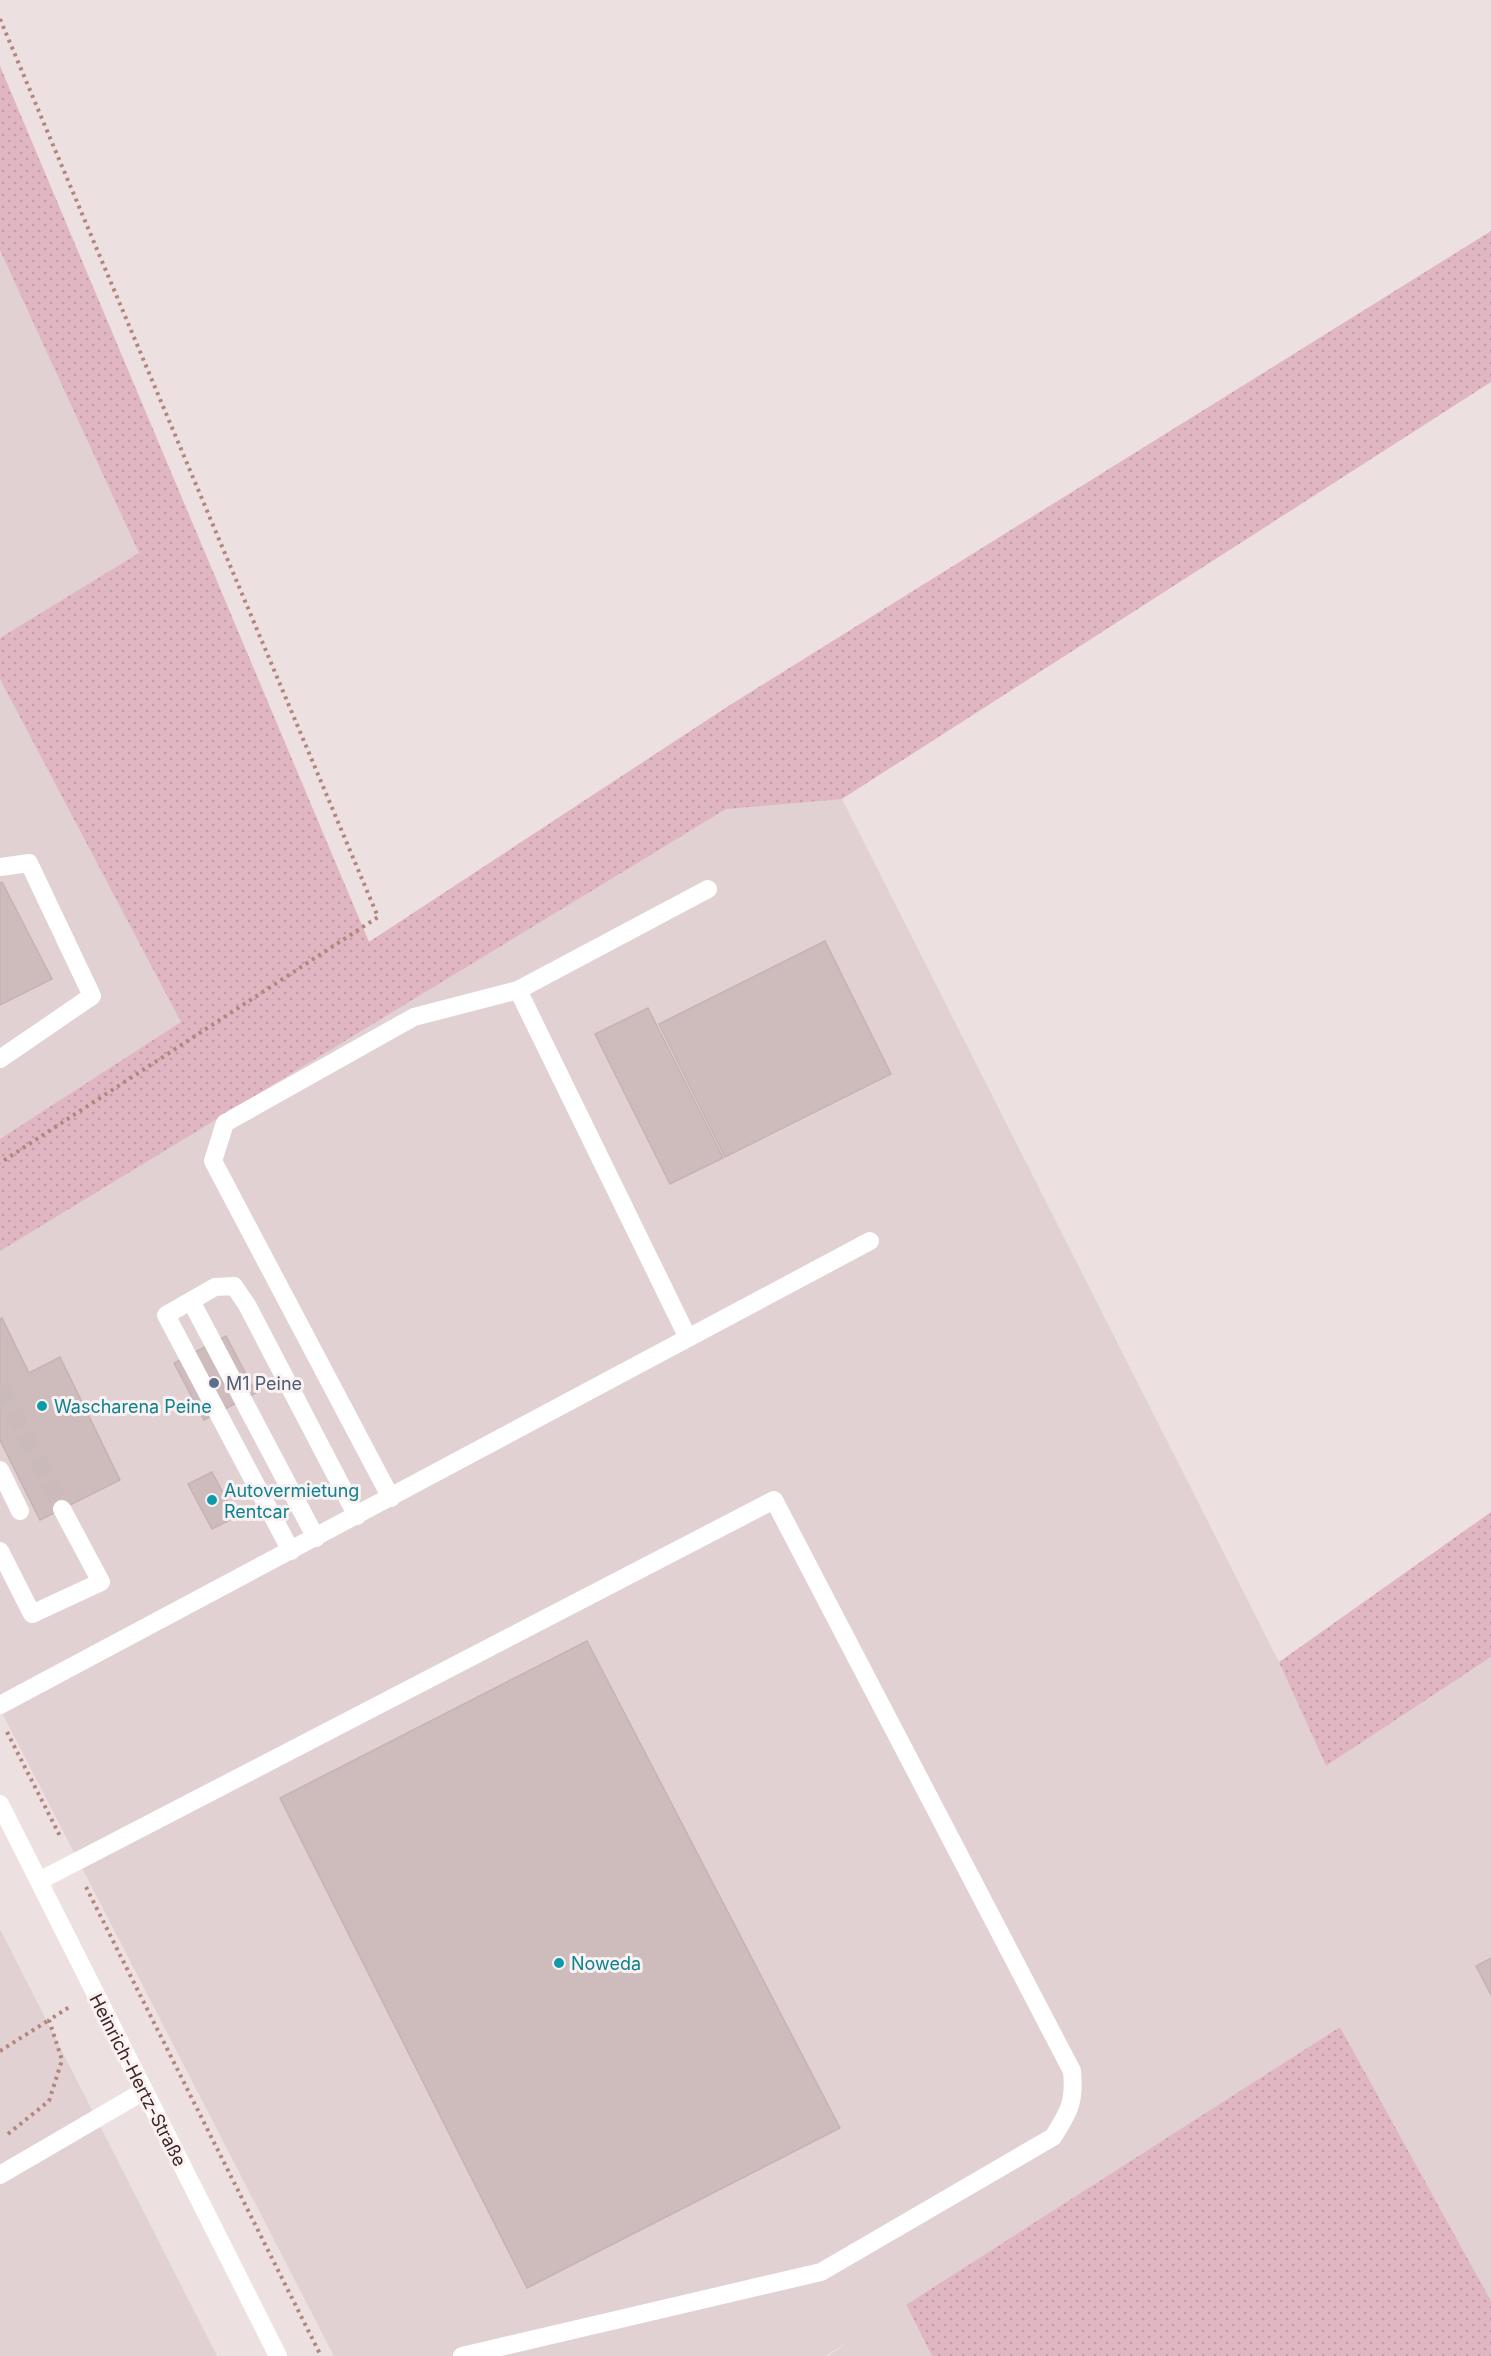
<svg xmlns="http://www.w3.org/2000/svg" width="1491" height="2356" viewBox="0 0 1491 2356" font-family="Inter,sans-serif">
<defs>
<pattern id="grass-dots" width="8" height="8" patternUnits="userSpaceOnUse" patternTransform="scale(1.5)"><rect width="8" height="8" fill="#e1b6c3"/><path d="M2 2h.1M6 6h.1" fill="none" stroke="#c29ca7" stroke-width="1.8" stroke-linecap="round"/></pattern>
</defs>
<rect width="100%" height="100%" fill="#ede0e0"/>
<path fill="#e1d1d2" d="M 0,73 L 369,942 L 730,705 L 842,799 L 1279,1662 L 1326,1766 L 1491,1657 L 1491,2301 L 1340,2027 L 906,2306 L 932,2356 L 828,2356 L 851,2340 L 825,2356 L 334,2356 L 0,1709 Z
M 0,1929 L 217,2356 L 0,2356 Z"/>
<path fill="url(#grass-dots)" d="M 0,66 L 369,942 L 730,705 L 1491,231 L 1491,382 L 842,799 L 726,809 L 0,1251 L 0,1139 L 181,1022 L 0,679 L 0,638 L 139,553 L 0,250 Z
M 1491,1512 L 1491,1657 L 1326,1766 L 1279,1662 Z
M 1340,2027 L 1491,2301 L 1491,2356 L 932,2356 L 906,2305 Z"/>
<path fill="#cebcbd" stroke="#c7b2b2" stroke-width="1.5" d="M 2,882 L 52,979 L 0,1005 L 0,883 Z
M 825,941 L 891,1074 L 725,1157 L 659,1024 Z
M 648,1008 L 723,1158 L 670,1184 L 595,1034 Z
M 2,1318 L 29,1373 L 60,1357 L 120,1480 L 40,1520 L 0,1440 L 0,1319 Z
M 226,1336 L 256,1393 L 204,1420 L 174,1363 Z
M 212,1472 L 236,1517 L 212,1529 L 188,1484 Z
M 587,1641 L 840,2128 L 527,2288 L 280,1798 Z
M 1491,1958 L 1491,1995 L 1476,1966 Z"/>
<g fill="none" stroke-linecap="round" stroke-linejoin="round">
<path stroke="#cabab9" stroke-width="18" stroke-dasharray="18 9" stroke-linecap="butt" d="M 0,1386 L 62,1509"/>
<path stroke="#b4847d" stroke-width="4" stroke-dasharray="3 4.5" stroke-linecap="butt" d="M 0,19 L 378,917 L 0,1163
M 7,1732 L 61,1838
M 86,1887 L 321,2356
M 0,2051 L 49,2020
M 8,2134 L 49,2101 L 62,2060 L 49,2020 L 71,2006"/>
<path stroke="#fff" stroke-width="18" d="M 0,867 L 29,863 L 92,996 L 0,1059
M 191,1301 L 316,1538
M 688,1338 L 518,990 L 708,889
M 0,1470 L 20,1511
M 391,1498 L 213,1161 L 225,1123 L 414,1017 L 518,990
M 0,1551 L 32,1614 L 101,1582 L 62,1509
M 291,1551 L 166,1315 L 215,1287 L 234,1286 L 247,1305 L 357,1516
M 0,1705 L 870,1241
M 0,1804 L 278,2356
M 39,1881 L 774,1500 L 1072,2071 C 1075,2102 1069,2112 1053,2137 L 821,2272 L 462,2356
M 0,2175 L 144,2091"/>
</g>
<circle fill="#5c6f8a" stroke="#f9f1f2" stroke-width="2" cx="214" cy="1383" r="6"/>
<g fill="#0f9aa8" stroke="#f9f1f2" stroke-width="2">
<circle cx="42" cy="1406" r="6"/>
<circle cx="212" cy="1500" r="6"/>
<circle cx="559" cy="1963" r="6"/>
</g>
<g text-anchor="middle" dominant-baseline="central" stroke-width="6" stroke-linejoin="round" paint-order="stroke">
<g font-size="18" fill="#4e5e75" stroke="#f9f1f2" text-anchor="start">
<text x="226" y="1383">M1 Peine</text>
</g>
<g font-size="18" fill="#0d838f" stroke="#f9f1f2" text-anchor="start">
<text x="54" y="1406">Wascharena Peine</text>
<text x="224" y="1490">Autovermietung<tspan x="224" dy="21">Rentcar</tspan></text>
<text x="571" y="1963">Noweda</text>
</g>
<g font-size="18" fill="#3f241f" stroke="#f9f1f2">
<text transform="translate(138 2080) rotate(63)">Heinrich-Hertz-Straße</text>
</g>
</g>
</svg>
